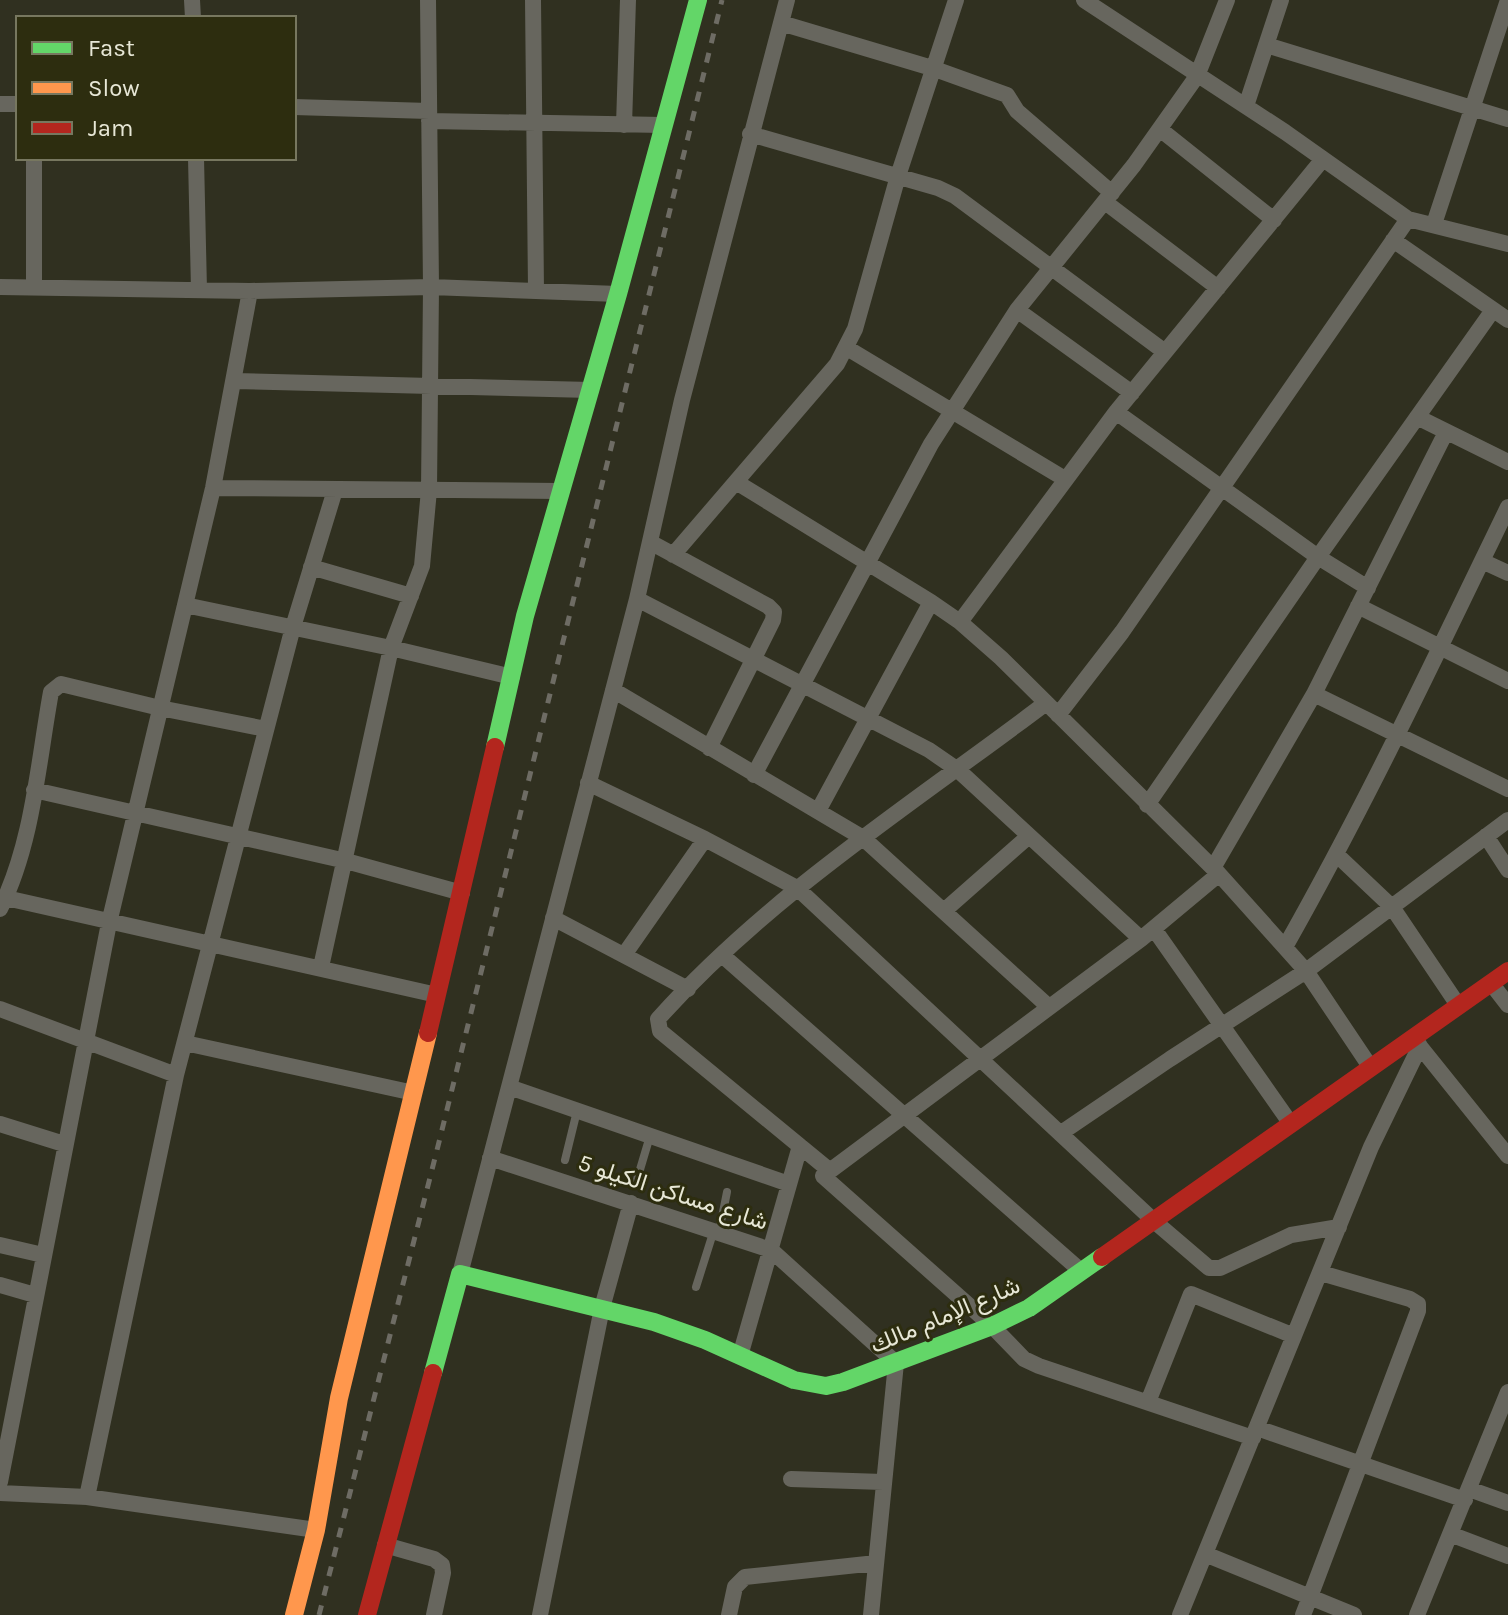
<svg xmlns="http://www.w3.org/2000/svg" width="1508" height="1615" viewBox="0 0 1508 1615" font-family="Karla,Vazirmatn,sans-serif">
<rect width="100%" height="100%" fill="#303020"/>
<g fill="none" stroke-linecap="round" stroke-linejoin="round">
<path stroke="#67665e" stroke-width="8" d="M 565,1160 L 577,1111
M 636,1183 L 650,1136
M 719,1232 L 727,1192
M 696,1287 L 714,1230"/>
<path stroke="#67665e" stroke-width="16" d="M 192,0 L 193,18
M 533,0 L 536,290
M 1084,0 L 1285,132 L 1408,219 L 1508,244
M 781,23 L 932,68 L 1007,95 L 1017,111 L 1112,193
M 1266,45 L 1508,119
M 0,104 L 18,104
M 1246,106 L 1281,0
M 294,107 L 429,111
M 429,121 L 664,125
M 624,125 L 628,0
M 1161,130 L 1274,220
M 750,134 L 938,188 L 955,196 L 1165,352
M 196,158 L 199,290
M 1105,202 L 1218,288
M 1434,224 L 1508,0
M 1393,240 L 1508,320
M 0,287 L 250,291 L 431,287 L 618,294
M 34,287 L 34,158
M 1017,310 L 1132,393
M 847,348 L 1065,479
M 235,381 L 591,390
M 1116,412 L 1318,557 L 1368,588
M 1417,417 L 1508,462
M 736,482 L 931,602 L 960,622 L 1001,658 L 1219,874 L 1306,971 L 1371,1068
M 213,488 L 560,491
M 650,542 L 768,606 L 774,612 L 773,620 L 709,748
M 673,555 L 837,364 L 855,329 L 898,176 L 956,0
M 1482,561 L 1508,573
M 311,567 L 411,596
M 637,599 L 929,750 L 958,770 L 1141,939
M 185,605 L 391,648 L 512,677
M 1358,606 L 1508,681
M 960,622 L 1116,412 L 1323,159
M 613,690 L 863,838 L 1049,1007
M 1314,694 L 1508,789
M 1058,715 L 1122,632 L 1408,219
M 754,775 L 931,444 L 1017,310 L 1134,165 L 1197,76 L 1227,0
M 588,783 L 705,839 L 797,888 L 1154,1221 L 1209,1268 L 1220,1268 L 1291,1235 L 1339,1227
M 34,790 L 346,861 L 462,893
M 1147,805 L 1318,557 L 1493,310
M 818,811 L 931,602
M 1486,836 L 1508,870
M 1337,855 L 1392,907 L 1458,1005
M 1213,868 L 1314,694 L 1446,432
M 1219,874 L 1141,939 L 823,1176 L 992,1326 L 1024,1359 L 1039,1366 L 1253,1438
M 6,898 L 437,995
M 0,909 C 33,843 38,763 51,692 L 61,684 L 160,708 L 266,729
M 945,910 L 1029,836
M 553,918 L 688,989
M 1154,929 L 1291,1124
M 1285,947 C 1367,802 1436,656 1508,507
M 624,955 L 705,839
M 722,955 L 1081,1271
M 321,967 L 391,648 L 422,566 L 429,490 L 431,287 L 428,0
M 1491,983 L 1508,1005
M 0,1009 L 176,1075
M 1414,1039 L 1508,1156
M 185,1043 L 414,1093
M 509,1087 L 789,1184
M 0,1124 L 64,1144
M 1061,1133 L 1170,1059 L 1306,971 L 1508,820
M 490,1158 L 771,1250 L 896,1363 L 871,1615
M 829,1170 L 666,1036 L 660,1031 L 658,1019 C 770,894 914,803 1046,703
M 0,1245 L 43,1255
M 460,1274 L 637,599 L 682,400 L 787,0
M 0,1285 L 35,1295
M 740,1356 L 800,1146
M 1148,1402 L 1191,1294 L 1294,1336
M 1257,1428 L 1465,1500
M 791,1479 L 883,1482
M 0,1482 L 109,923 L 213,488 L 250,291
M 1469,1489 L 1508,1503
M 0,1493 L 87,1497 L 316,1530
M 87,1497 L 176,1075 L 293,627 L 335,490
M 1450,1534 L 1508,1556
M 385,1545 L 434,1559 L 442,1565 L 443,1573 L 434,1615
M 1205,1554 L 1310,1597 L 1418,1311 L 1418,1304 L 1410,1299 L 1321,1273
M 540,1615 L 602,1308 L 631,1203
M 729,1615 L 735,1587 L 745,1577 L 876,1563
M 1180,1615 L 1371,1147 L 1420,1046
M 1303,1615 L 1310,1597 L 1354,1615
M 1417,1615 L 1508,1392"/>
<path stroke="#63d668" stroke-width="18" d="M 495,747 L 525,616 L 618,294 L 698,0
M 433,1373 L 460,1274 L 654,1322 L 705,1340 L 794,1380 L 826,1386 L 843,1382 L 992,1326 L 1029,1308 L 1102,1257"/>
<path stroke="#ff974d" stroke-width="18" d="M 294,1615 L 316,1530 L 339,1398 L 428,1033"/>
<path stroke="#b3261e" stroke-width="18" d="M 428,1033 L 495,747
M 1102,1257 L 1508,971
M 367,1615 L 433,1373"/>
<path stroke="#6e6c64" stroke-width="5" stroke-dasharray="10 10" stroke-linecap="butt" d="M 319,1615 L 437,1150 L 722,0"/>
</g>
<g text-anchor="middle" dominant-baseline="central" stroke-width="6" stroke-linejoin="round" paint-order="stroke">
<g font-size="24" fill="#e7e7d6" stroke="#2d2d0f">
<text transform="translate(673 1192) rotate(18)">شارع مساكن الكيلو 5</text>
<text transform="translate(945 1315) rotate(-23)">شارع الإمام مالك</text>
</g>
</g>
<rect x="16" y="16" width="280" height="144" fill="#2d2d0f" stroke="#77775f" stroke-width="2"/>
<rect x="32" y="42" width="40" height="12" fill="#63d668" stroke="#77775f" stroke-width="2"/>
<text x="88" y="56" font-size="24" fill="#e7e7d6">Fast</text>
<rect x="32" y="82" width="40" height="12" fill="#ff974d" stroke="#77775f" stroke-width="2"/>
<text x="88" y="96" font-size="24" fill="#e7e7d6">Slow</text>
<rect x="32" y="122" width="40" height="12" fill="#b3261e" stroke="#77775f" stroke-width="2"/>
<text x="88" y="136" font-size="24" fill="#e7e7d6">Jam</text>
</svg>
